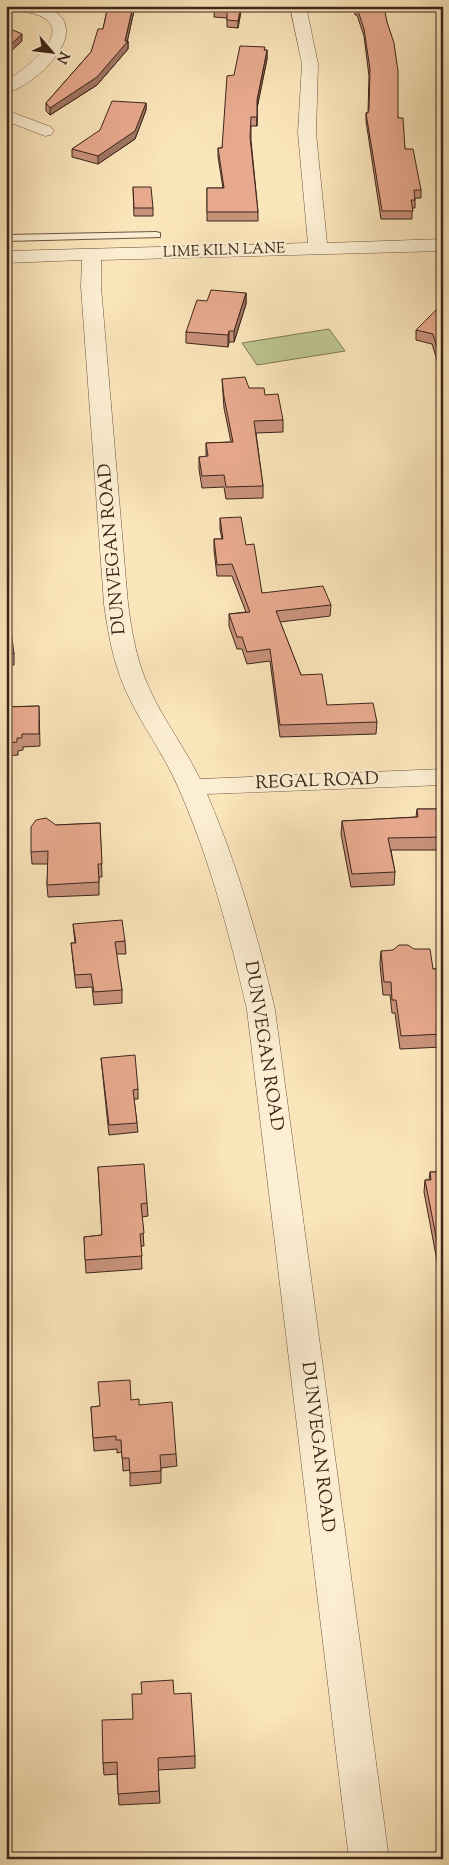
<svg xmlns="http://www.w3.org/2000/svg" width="449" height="1865" viewBox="0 0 449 1865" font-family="'Sorts Mill Goudy',serif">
<rect width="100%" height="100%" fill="#fbe5ba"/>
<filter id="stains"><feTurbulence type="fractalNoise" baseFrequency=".004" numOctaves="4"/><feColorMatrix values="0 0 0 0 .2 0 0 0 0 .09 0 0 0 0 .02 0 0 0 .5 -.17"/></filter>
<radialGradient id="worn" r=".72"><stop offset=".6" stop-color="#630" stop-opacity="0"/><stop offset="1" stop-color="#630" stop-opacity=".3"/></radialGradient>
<path fill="#bdc590" stroke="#7d7556" d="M 329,329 L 345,351 L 257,365 L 242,343 Z"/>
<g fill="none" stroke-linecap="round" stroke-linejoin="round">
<g stroke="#6c5543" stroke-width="2">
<path id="lane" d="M 156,232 L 160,233 L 160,237 L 6,241 L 6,235 Z"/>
</g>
<g stroke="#6c5543" stroke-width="1">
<path id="street" d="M 7,6 C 19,6 36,3 46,7 C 98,27 36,86 6,93 L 6,81 C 19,73 69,38 47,20 C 37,12 22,12 10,9 Z
M 290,6 L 306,6 L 318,64 L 316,133 L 327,243 L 443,239 L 443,251 L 101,260 L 101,287 L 128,604 C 132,634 137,663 150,690 C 164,721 185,748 200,779 L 443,769 L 443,785 L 207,794 C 237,864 258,936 275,1010 L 389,1859 L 349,1859 L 247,1010 C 230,935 210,860 179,789 C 164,754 140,723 125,689 C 113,661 108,633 104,604 L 81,287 L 82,260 L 6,263 L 6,251 L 308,243 L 298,133 L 302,64 Z
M 6,110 L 51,127 L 54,131 L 51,135 L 45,136 L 6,121 Z"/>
</g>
<use href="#lane" fill="#fceed2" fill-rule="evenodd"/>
<use href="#street" fill="#fceed2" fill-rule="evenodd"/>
</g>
<path fill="#c8927b" stroke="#3d251b" d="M 108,6 L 135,6 L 127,41 L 128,41 L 128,49 L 97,85 L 50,115 L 46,111 L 46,103 L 91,52 L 103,29 Z
M 215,6 L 248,6 L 241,11 L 238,28 L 227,27 L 227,18 L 214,17 Z
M 354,6 L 384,6 L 398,118 L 405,149 L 421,190 L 421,198 L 415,198 L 415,208 L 412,208 L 412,219 L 381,219 L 366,121 L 366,113 L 368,113 L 369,76 L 364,36 L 357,15 L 355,15 Z
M 265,50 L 267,50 L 267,59 L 257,108 L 257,126 L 251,126 L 251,140 L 258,212 L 258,221 L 207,221 L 207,188 L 223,188 L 218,157 L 218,148 L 222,148 L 234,75 Z
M 146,103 L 146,110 L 135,139 L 98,164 L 72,157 L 72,149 Z
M 133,187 L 153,208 L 153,216 L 134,216 Z
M 246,293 L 246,304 L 234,342 L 229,342 L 228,347 L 186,343 L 186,332 L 207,301 Z
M 443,304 L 443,379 L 432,344 L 416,340 L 416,330 Z
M 222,379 L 265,395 L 283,420 L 283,432 L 256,433 L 263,486 L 263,498 L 226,499 L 224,487 L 202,488 L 199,469 L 199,457 L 206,457 L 206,443 L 231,442 L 224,408 Z
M 220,518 L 246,545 L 262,593 L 331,605 L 330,616 L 280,622 L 301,675 L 327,705 L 377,722 L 376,734 L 280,737 L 270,661 L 247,664 L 242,649 L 237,649 L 229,626 L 229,614 L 246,612 L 232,576 L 217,576 L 214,550 L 214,539 L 222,539 L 220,529 Z
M 6,615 L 14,654 L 14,665 L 6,666 Z
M 39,706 L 40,746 L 23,747 L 23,750 L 18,751 L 18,755 L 6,756 L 6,707 Z
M 417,809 L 443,809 L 443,850 L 391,850 L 395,872 L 394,885 L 351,887 L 341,834 L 342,821 L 416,817 Z
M 100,823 L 102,877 L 99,877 L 99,895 L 48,897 L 47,885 L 48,864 L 32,864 L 31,852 L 56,825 Z
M 73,924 L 125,941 L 126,954 L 116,954 L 122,990 L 122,1003 L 94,1005 L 92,987 L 76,988 L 71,943 L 75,943 Z
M 381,951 L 433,969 L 443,969 L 442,1047 L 400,1049 L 395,1013 L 392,1013 L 390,995 L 383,995 L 380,964 Z
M 101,1058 L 138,1089 L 138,1099 L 134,1099 L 138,1132 L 109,1135 Z
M 98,1167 L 147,1203 L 148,1216 L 142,1217 L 144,1246 L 141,1246 L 142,1269 L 86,1273 L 84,1237 L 102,1235 Z
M 430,1172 L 443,1172 L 443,1287 L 442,1287 L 424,1192 L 425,1180 L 429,1180 Z
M 131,1400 L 139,1405 L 176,1454 L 177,1466 L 161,1468 L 161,1483 L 130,1486 L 130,1470 L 123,1471 L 122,1452 L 117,1453 L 117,1449 L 94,1451 L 91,1407 L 100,1406 Z
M 174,1694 L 195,1756 L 195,1768 L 158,1770 L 160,1803 L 119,1805 L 117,1774 L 104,1775 L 103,1763 L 133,1719 Z"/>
<path fill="#a27764" stroke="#3d251b" d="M 133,6 L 135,6 L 127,43 L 128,41 L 128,49 L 97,85 L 50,115 L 50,108 L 125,41 Z
M 241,6 L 248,6 L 241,11 L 238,28 L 238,21 Z
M 22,34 L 22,41 L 6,56 L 6,49 Z
M 267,50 L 267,59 L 257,108 L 257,126 L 257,100 Z
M 146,103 L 146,110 L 135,139 L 98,164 L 98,156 Z
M 246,293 L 246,304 L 234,342 L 234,331 Z
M 229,331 L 229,342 L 228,347 L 228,335 Z
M 6,362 L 7,372 L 6,396 Z
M 6,456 L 7,508 L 6,508 Z
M 9,555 L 10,566 L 6,571 L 6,559 Z"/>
<path fill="#e8aa8f" stroke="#3d251b" d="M 108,6 L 133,6 L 125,41 L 128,41 L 97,77 L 50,108 L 46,103 L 91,52 L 98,29 L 103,29 Z
M 215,6 L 241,6 L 238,21 L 227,20 L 227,11 L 214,10 Z
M 355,6 L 384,6 L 387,22 L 394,43 L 398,71 L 398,118 L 403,118 L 405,149 L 413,149 L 421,190 L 414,190 L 415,200 L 411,200 L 413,211 L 382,211 L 366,113 L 368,113 L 369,109 L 370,69 L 364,29 L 357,8 L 355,8 Z
M 6,27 L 22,34 L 6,49 Z
M 240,46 L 265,47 L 264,50 L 267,50 L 257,100 L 257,117 L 251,117 L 250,137 L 258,212 L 207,212 L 207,188 L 224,188 L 218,148 L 222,148 L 227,76 L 234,75 Z
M 112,101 L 146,103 L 135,131 L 98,156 L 72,149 L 100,130 Z
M 133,187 L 151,187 L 153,208 L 134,208 Z
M 211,290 L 246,293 L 234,331 L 229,331 L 228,335 L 186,332 L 197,300 L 207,301 Z
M 442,304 L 443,304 L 443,367 L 433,334 L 416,330 Z
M 245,377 L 249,388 L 264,388 L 265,395 L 278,394 L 283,420 L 254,421 L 263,486 L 226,487 L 224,475 L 202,476 L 199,457 L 208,456 L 206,443 L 233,442 L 224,397 L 222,379 Z
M 241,517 L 246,545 L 254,544 L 262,593 L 323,586 L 331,605 L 276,611 L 301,675 L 322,674 L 327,705 L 373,703 L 377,722 L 280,725 L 270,649 L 247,652 L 242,637 L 237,637 L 229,614 L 250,612 L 232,564 L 217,565 L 214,539 L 223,539 L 220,518 Z
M 6,552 L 9,555 L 6,559 Z
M 6,615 L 9,615 L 14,654 L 6,654 Z
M 39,706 L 39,734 L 22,734 L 22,738 L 17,738 L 17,742 L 6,743 L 6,707 Z
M 417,809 L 443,809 L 443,837 L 388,838 L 395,872 L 352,874 L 342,821 L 418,817 Z
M 46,818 L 56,825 L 100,823 L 102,864 L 98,864 L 99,882 L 47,885 L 48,851 L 31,852 L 31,827 L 36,820 Z
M 122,920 L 125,941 L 115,942 L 122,990 L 94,992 L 91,974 L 75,975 L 71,943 L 76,943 L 73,924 Z
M 399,945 L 408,945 L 414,949 L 430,949 L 433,969 L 443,969 L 443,1034 L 401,1036 L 396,1000 L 392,1000 L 391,982 L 384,982 L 381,951 L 393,950 Z
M 135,1055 L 138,1089 L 133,1090 L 137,1123 L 109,1125 L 101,1058 Z
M 144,1164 L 147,1203 L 141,1204 L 144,1233 L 140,1234 L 142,1256 L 85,1260 L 84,1237 L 102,1235 L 98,1167 Z
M 430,1172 L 443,1172 L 443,1272 L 425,1180 L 431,1180 Z
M 130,1380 L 131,1400 L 139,1399 L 139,1405 L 172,1402 L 176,1454 L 160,1455 L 161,1471 L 130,1473 L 129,1458 L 122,1458 L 121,1440 L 116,1440 L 116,1436 L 93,1438 L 91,1407 L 100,1406 L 98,1382 Z
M 173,1680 L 174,1694 L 191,1693 L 195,1756 L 158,1758 L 159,1791 L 118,1794 L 117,1762 L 103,1763 L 102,1720 L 133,1719 L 132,1694 L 142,1694 L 141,1682 Z"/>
<g text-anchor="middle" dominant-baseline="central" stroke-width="4.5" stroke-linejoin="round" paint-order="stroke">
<g font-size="15" fill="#3d251b" stroke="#fceed2">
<text transform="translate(224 251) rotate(-2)">LIME KILN LANE</text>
</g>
<g font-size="18" fill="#3d251b" stroke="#fceed2">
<text transform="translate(113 549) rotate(-95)">DUNVEGAN ROAD</text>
<text transform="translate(317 782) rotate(-2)">REGAL ROAD</text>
<text transform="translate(263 1046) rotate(81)">DUNVEGAN ROAD</text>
<text transform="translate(317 1447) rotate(83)">DUNVEGAN ROAD</text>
</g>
</g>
<rect width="449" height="1865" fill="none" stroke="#fbe5ba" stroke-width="25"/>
<rect x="8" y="8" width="434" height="1850" fill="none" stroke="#3d251b" stroke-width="2.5"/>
<rect x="12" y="12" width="424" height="1840" fill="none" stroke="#3d251b"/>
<g transform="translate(52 52) rotate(118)" stroke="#fceed2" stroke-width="4" paint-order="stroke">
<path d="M0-4L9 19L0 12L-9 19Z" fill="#3d251b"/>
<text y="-8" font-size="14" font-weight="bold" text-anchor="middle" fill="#3d251b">N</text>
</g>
<rect width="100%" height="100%" filter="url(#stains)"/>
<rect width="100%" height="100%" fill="url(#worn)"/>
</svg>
